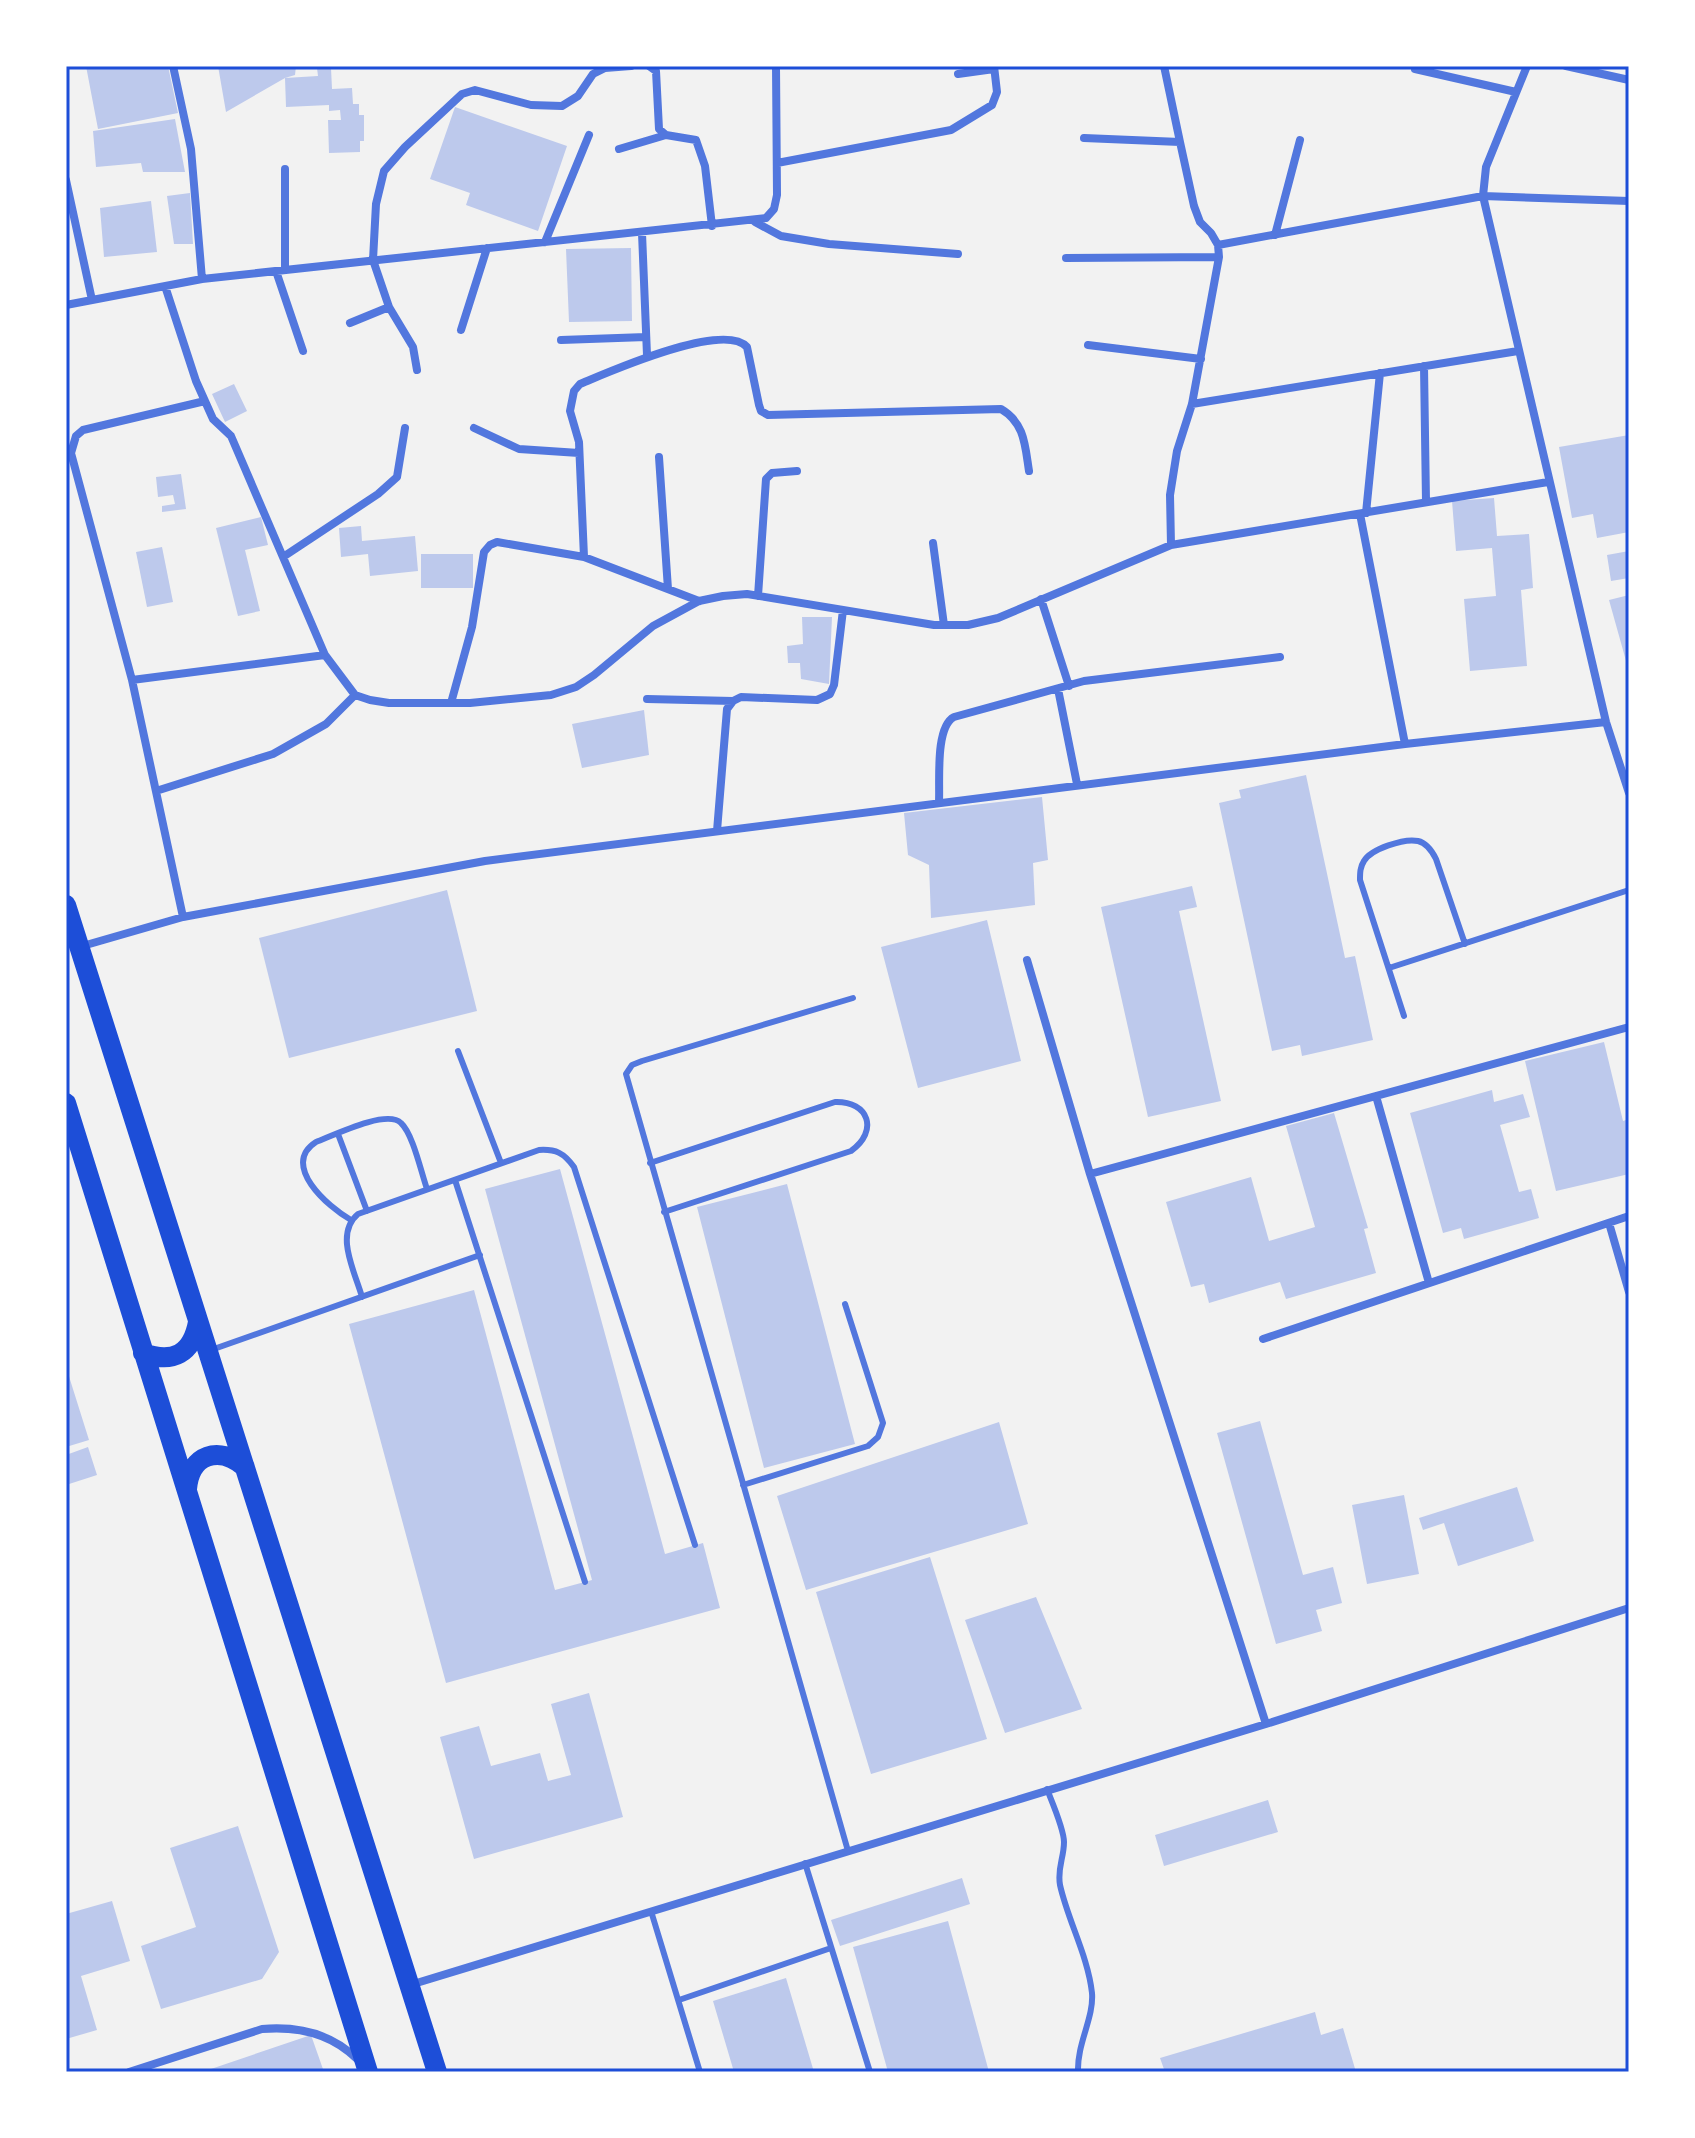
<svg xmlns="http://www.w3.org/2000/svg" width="1695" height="2138" viewBox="0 0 1695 2138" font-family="'IBM Plex Serif',serif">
<rect width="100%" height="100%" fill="#f2f2f2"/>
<path fill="#bdc9ec" d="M 86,66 L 168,66 L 178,113 L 98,129 Z
M 218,66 L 296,66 L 295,75 L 285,78 L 318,76 L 317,68 L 331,68 L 332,89 L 352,88 L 353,104 L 359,104 L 359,115 L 364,115 L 364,141 L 360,141 L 360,152 L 329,153 L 328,120 L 341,120 L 340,110 L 329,111 L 329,105 L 286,107 L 285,78 L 226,112 Z
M 455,107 L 567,146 L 538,231 L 466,205 L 470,193 L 430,179 Z
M 175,119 L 185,172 L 143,172 L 141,163 L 96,167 L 93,131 Z
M 190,193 L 193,244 L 174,244 L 167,196 Z
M 151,201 L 157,252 L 104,257 L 100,208 Z
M 631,248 L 632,321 L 569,322 L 566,249 Z
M 234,384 L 247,411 L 225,422 L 212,394 Z
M 1629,435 L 1629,532 L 1597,538 L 1593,514 L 1572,518 L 1559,447 Z
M 181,474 L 186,509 L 162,512 L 162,506 L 175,504 L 173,495 L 158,497 L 156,477 Z
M 1494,498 L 1497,536 L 1529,534 L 1533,588 L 1521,590 L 1527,666 L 1470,671 L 1464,599 L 1496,596 L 1492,548 L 1456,551 L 1452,501 Z
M 261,517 L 268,545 L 245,550 L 260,611 L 238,616 L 216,528 Z
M 361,526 L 362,541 L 415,536 L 418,571 L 370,576 L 368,554 L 341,557 L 339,528 Z
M 162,547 L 173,602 L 147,607 L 136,552 Z
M 1629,551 L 1629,578 L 1611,581 L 1607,555 Z
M 421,554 L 473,554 L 473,588 L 421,588 Z
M 1629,595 L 1629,668 L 1628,668 L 1609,600 Z
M 802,617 L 832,617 L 829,684 L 801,679 L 800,663 L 788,663 L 787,646 L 803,644 Z
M 644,710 L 649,755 L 582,768 L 572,724 Z
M 1306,775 L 1345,958 L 1355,956 L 1373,1040 L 1302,1056 L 1300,1045 L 1272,1051 L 1219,803 L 1241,798 L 1239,790 Z
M 1042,797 L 1048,860 L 1033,863 L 1035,905 L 931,918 L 929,865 L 908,855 L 904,813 Z
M 1192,886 L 1197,907 L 1179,911 L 1221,1101 L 1148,1117 L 1101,907 Z
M 447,890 L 477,1011 L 289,1058 L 259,938 Z
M 987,920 L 1021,1061 L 918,1088 L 881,947 Z
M 1604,1042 L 1623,1121 L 1629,1119 L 1629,1174 L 1556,1191 L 1525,1061 Z
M 1492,1090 L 1494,1102 L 1523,1094 L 1530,1117 L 1500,1125 L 1519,1192 L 1531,1189 L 1539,1218 L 1464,1239 L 1461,1228 L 1443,1233 L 1410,1113 Z
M 1334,1113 L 1368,1228 L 1364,1229 L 1376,1273 L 1286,1299 L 1280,1282 L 1209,1303 L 1204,1284 L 1191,1287 L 1166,1202 L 1251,1177 L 1269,1241 L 1315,1227 L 1286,1126 Z
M 560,1169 L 665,1554 L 703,1543 L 720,1608 L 446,1683 L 349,1324 L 474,1290 L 555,1590 L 592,1580 L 485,1189 Z
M 787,1184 L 855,1444 L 764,1468 L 697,1207 Z
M 67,1370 L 89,1440 L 66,1447 L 66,1371 Z
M 1260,1421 L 1303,1575 L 1333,1567 L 1342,1603 L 1316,1610 L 1322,1631 L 1276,1644 L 1217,1433 Z
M 999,1422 L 1028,1524 L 806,1590 L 777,1496 Z
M 88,1447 L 97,1475 L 66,1485 L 66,1455 Z
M 1517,1487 L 1534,1541 L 1458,1566 L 1444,1523 L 1423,1530 L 1419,1518 Z
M 1404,1495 L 1419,1574 L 1367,1584 L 1352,1505 Z
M 930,1557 L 987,1739 L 871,1774 L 816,1592 Z
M 1036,1597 L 1082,1709 L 1005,1733 L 965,1620 Z
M 589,1693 L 623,1817 L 474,1859 L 440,1737 L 479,1726 L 491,1766 L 540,1753 L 548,1781 L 571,1775 L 551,1704 Z
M 1268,1800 L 1278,1832 L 1164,1866 L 1155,1835 Z
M 238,1826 L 279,1952 L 262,1979 L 161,2009 L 141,1946 L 196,1927 L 170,1848 Z
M 962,1878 L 970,1904 L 840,1946 L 831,1920 Z
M 112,1901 L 130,1961 L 81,1976 L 97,2030 L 66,2039 L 66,1914 Z
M 948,1921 L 989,2072 L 888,2072 L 853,1947 Z
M 786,1978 L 814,2072 L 734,2072 L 713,2001 Z
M 1315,2012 L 1321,2035 L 1343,2028 L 1356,2072 L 1165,2072 L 1160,2058 Z
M 311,2035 L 324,2072 L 205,2072 L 205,2071 Z"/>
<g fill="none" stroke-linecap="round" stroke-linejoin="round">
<path stroke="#5277de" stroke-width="6" d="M 1389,968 L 1629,890
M 1404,1016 L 1360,880 C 1360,873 1360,867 1364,861 C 1371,849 1404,838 1418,841 C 1427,843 1432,851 1436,859 L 1465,944
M 458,1051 L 501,1163
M 338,1134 L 367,1211
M 650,1163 L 835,1102 C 869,1101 879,1131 851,1151 L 664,1212
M 455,1180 L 585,1582
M 351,1220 C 328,1207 280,1165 316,1142 C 334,1135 387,1109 401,1123 C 413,1134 421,1172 427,1189
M 362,1297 C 355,1272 334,1234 358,1214 L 539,1150 C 556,1149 564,1153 574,1167 L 695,1545
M 211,1350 L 480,1255
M 743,1485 L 868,1446 L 878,1437 L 883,1423 L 845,1304
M 1047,1789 C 1052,1802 1064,1829 1064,1842 C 1064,1858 1057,1868 1060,1885 C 1068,1921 1088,1956 1092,1993 C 1094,2018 1077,2043 1078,2072
M 848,1851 L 626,1074 L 632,1065 L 642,1061 L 853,998
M 805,1863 L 870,2072
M 651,1911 L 700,2072
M 679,2000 L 831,1948"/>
<path stroke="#5277de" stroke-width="8" d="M 173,66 L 191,149 L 202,279
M 649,66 L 656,71 L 659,129 L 666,135 L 696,140 L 705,166 L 712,226
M 1164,66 L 1180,142
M 1527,66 L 1486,167 L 1483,196 L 1606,722 L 1629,793
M 1566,66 L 1629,80
M 1415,69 L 1516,92
M 958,74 L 994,69
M 1084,138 L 1180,142 L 1194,206 L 1200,222 L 1211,233 L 1218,245 L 1219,257 L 1192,404 L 1177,451 L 1170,495 L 1171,545
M 619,149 L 666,135
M 777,163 L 951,130 L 992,105 L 997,92 L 994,66
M 285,169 L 285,270
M 66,180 L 92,300
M 755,222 L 781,236 L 829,244 L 958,254
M 642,233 L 647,355
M 1275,235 L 1300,140
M 545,242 L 589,135
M 1218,245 L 1483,196 L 1629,201
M 1066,258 L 1219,257
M 276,271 L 303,351
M 165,286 L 196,381 L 213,419 L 231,436 L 325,655
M 66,305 L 202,279 L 766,218 L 774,209 L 777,195 L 776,66
M 350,323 L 389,307
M 461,330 L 487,248
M 561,340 L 646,337
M 1088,345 L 1201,359
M 1424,366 L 1426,502
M 417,370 L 413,347 L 389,307 L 373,260 L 376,204 L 384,171 L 405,147 L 462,94 L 475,90 L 531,105 L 562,106 L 578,96 L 593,74 L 605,68 L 631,66
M 1192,404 L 1518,351
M 474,428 L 519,449 L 579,453
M 659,457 L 668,589
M 1366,513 L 1380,373
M 1360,514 L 1405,744
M 933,543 L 944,625
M 283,557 L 378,494 L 397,477 L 405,428
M 584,557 L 579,442 L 570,411 L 574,391 L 580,384 C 609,372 723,321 747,347 L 759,405 L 761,411 L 768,415 L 1001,409 C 1025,423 1025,446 1029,471
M 758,596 L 766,479 L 772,473 L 797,471
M 1041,599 L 1069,686
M 132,680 L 325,655 L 355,695 L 370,700 L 389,703 L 470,703 L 551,695 L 576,687 L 594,675 L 653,626 L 699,601 L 723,596 L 747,594 L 934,625 L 968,625 L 998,618 L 1171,545 L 1548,482
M 1058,689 L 1077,784
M 647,699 L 733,701
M 451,703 L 472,627 L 484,552 L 490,545 L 497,542 L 584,557 L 699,601
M 156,791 L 273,754 L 326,724 L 355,695
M 939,802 C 940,781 935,727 954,717 L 1084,681 L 1280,657
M 717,831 L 727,709 L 733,701 L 741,697 L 817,700 L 830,694 L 834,685 L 843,610
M 183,917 L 132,680 L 71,453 L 76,436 L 83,430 L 205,401
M 79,947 L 183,917 L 485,861 L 1405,744 L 1606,722
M 1027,960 L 1090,1174 L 1266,1724
M 1376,1096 L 1429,1283
M 1090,1174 L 1629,1027
M 1609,1223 L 1629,1292
M 1263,1339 L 1629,1216
M 410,1985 L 1266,1724 L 1629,1608
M 129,2072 L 262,2029 C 298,2026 331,2033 357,2059"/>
<path stroke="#1d4ed8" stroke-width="20" d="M 66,905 L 437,2072
M 66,1103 L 368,2072
M 143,1353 C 173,1364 192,1354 198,1322
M 187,1489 C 190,1454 219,1445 245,1467"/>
</g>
<rect width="1695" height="2138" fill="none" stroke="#ffffff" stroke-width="136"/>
<rect x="68" y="68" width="1559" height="2002" fill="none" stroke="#1d4ed8" stroke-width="3"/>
</svg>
